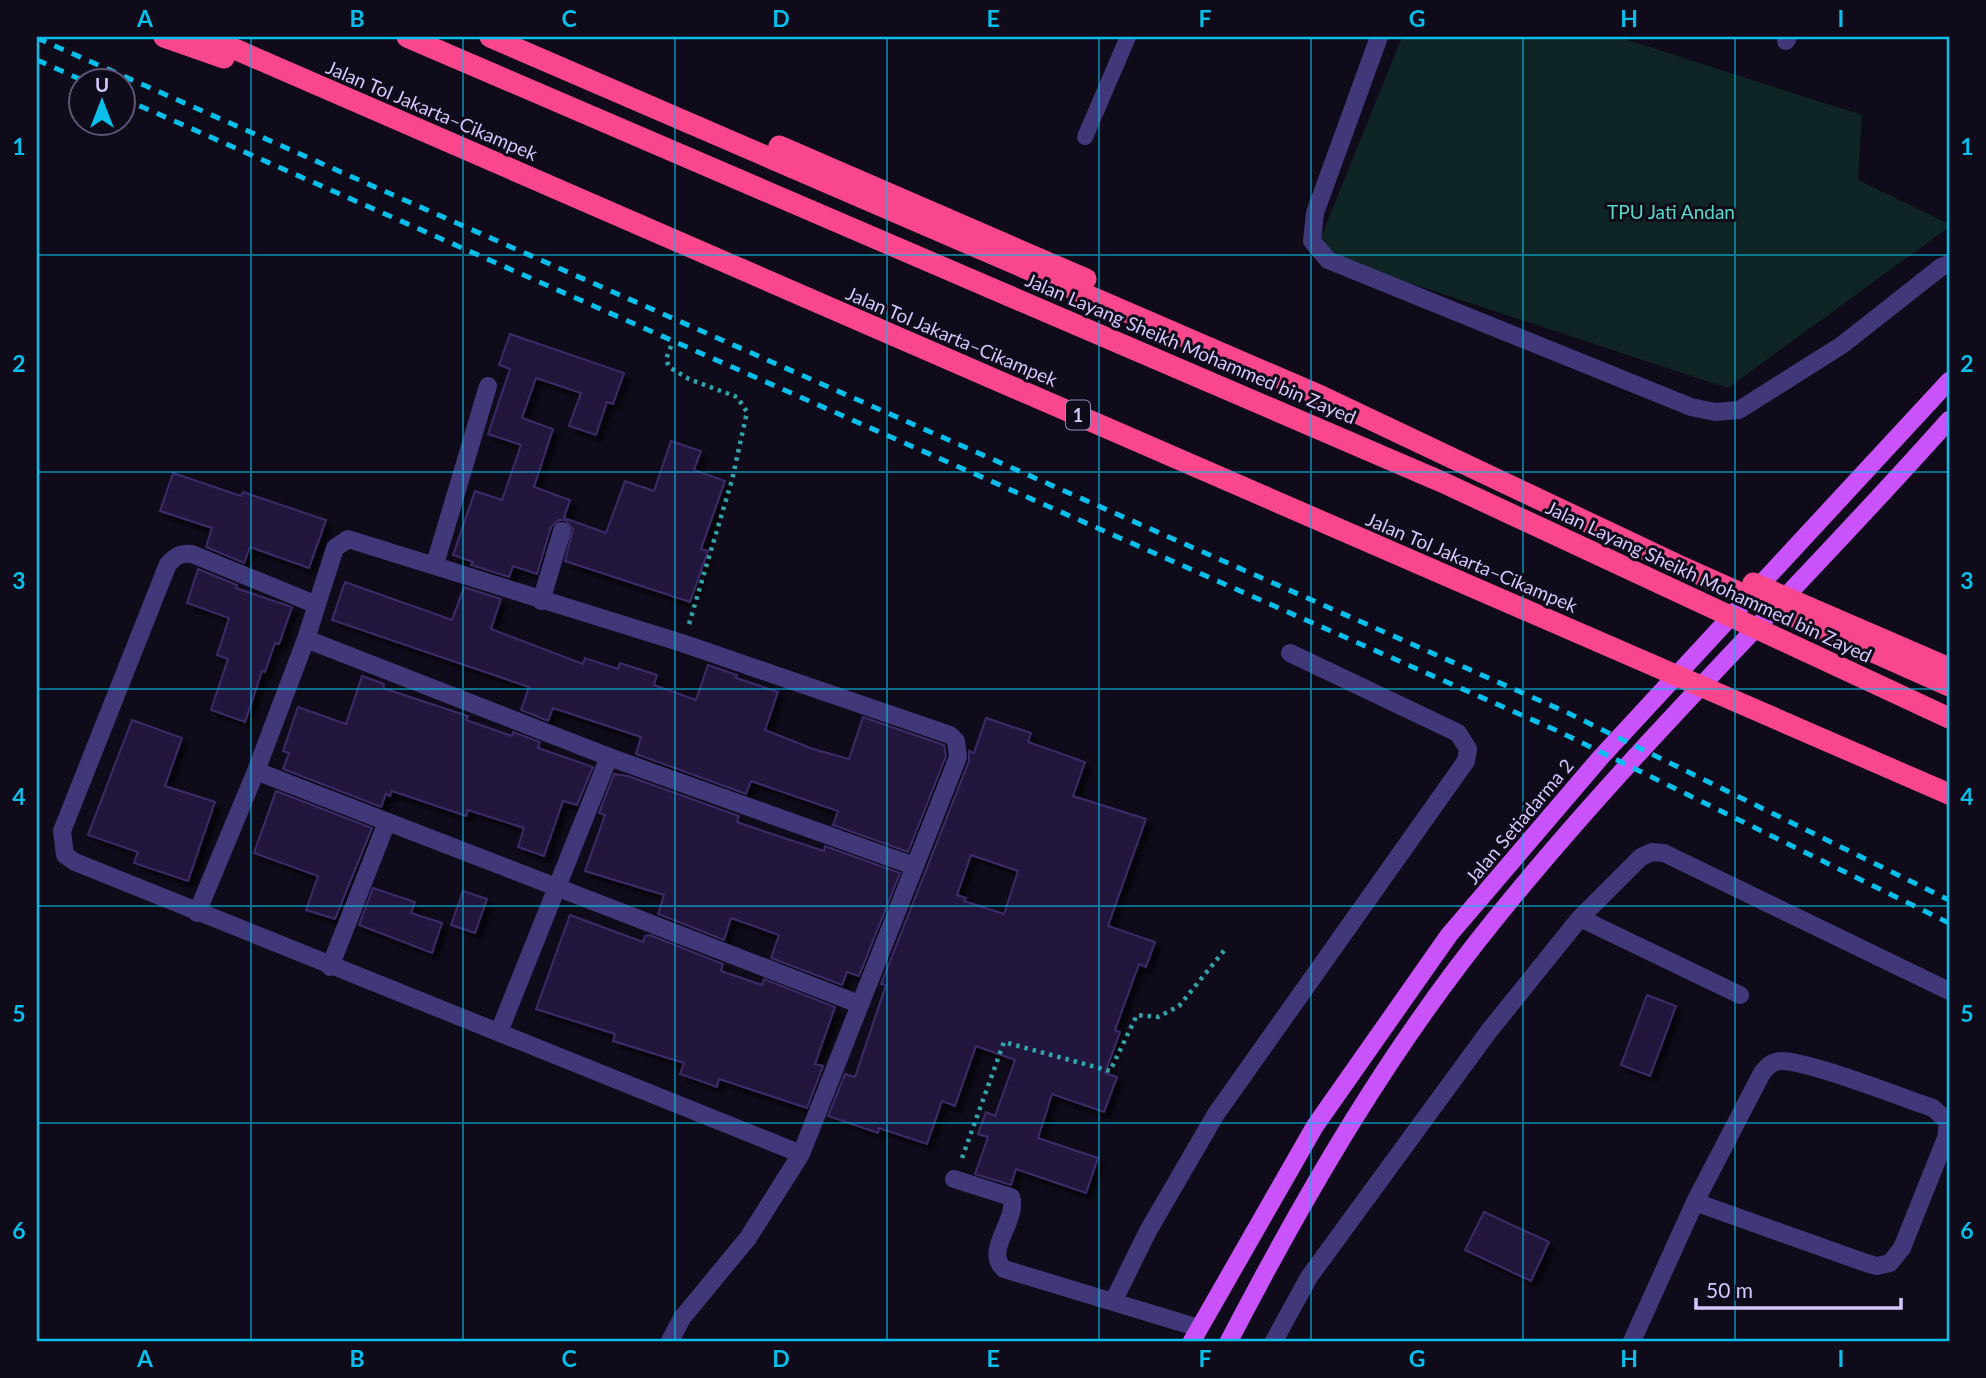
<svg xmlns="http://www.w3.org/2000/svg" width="1986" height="1378" viewBox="0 0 1986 1378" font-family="Lato,sans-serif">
<defs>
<filter id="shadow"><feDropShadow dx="6" dy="6" stdDeviation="2" flood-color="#0009"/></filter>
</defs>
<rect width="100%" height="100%" fill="#100b1b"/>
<path fill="#0f2425" d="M 1402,37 L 1618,37 L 1862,115 L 1858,180 L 1949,224 L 1949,227 L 1728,388 L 1315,252 Z"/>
<path fill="#23183c" stroke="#3c2b67" stroke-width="2" fill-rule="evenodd" filter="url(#shadow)" d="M 510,334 L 624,373 L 613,404 L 607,402 L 596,435 L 569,426 L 581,393 L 536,378 L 522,418 L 553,429 L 534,487 L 570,500 L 564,518 L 606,533 L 625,481 L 654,491 L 671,441 L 701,451 L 694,470 L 725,481 L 701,549 L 708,551 L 690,602 L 565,561 L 573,529 L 565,520 L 559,520 L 551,527 L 537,574 L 513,566 L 509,577 L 471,565 L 473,562 L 453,555 L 475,491 L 502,500 L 521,445 L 488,434 L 510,369 L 499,365 Z
M 173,473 L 241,496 L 243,492 L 326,520 L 309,568 L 250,547 L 244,563 L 206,547 L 212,528 L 160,511 Z
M 198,569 L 237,585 L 236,588 L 292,607 L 279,644 L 275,643 L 265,672 L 262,671 L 245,722 L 211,710 L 228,659 L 217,655 L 229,618 L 187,603 Z
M 345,582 L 452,620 L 464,587 L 501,599 L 491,629 L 583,664 L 585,658 L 618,669 L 620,663 L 657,675 L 654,685 L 696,700 L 708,665 L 737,675 L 736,678 L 778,692 L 765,730 L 813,749 L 849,759 L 863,717 L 944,745 L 946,756 L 908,852 L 833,825 L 838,811 L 751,781 L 746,794 L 636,754 L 641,737 L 553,708 L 548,721 L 521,710 L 529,687 L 332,620 Z
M 362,676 L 384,684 L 383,688 L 468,716 L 466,720 L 512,736 L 513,732 L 540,742 L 538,748 L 593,767 L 577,805 L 563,801 L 544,856 L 518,847 L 524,828 L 468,810 L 466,816 L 392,791 L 390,796 L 386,794 L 381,807 L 283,769 L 289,753 L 283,751 L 298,707 L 346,724 Z
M 986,718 L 1031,733 L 1028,742 L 1085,762 L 1073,796 L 1146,819 L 1108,926 L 1155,942 L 1146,967 L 1139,964 L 1115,1030 L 1120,1032 L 1105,1073 L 1117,1077 L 1104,1112 L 1052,1094 L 1038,1138 L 1098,1158 L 1086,1193 L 1016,1169 L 1011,1185 L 975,1174 L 988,1137 L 978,1134 L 986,1112 L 995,1116 L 1015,1060 L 976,1046 L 955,1106 L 942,1101 L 927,1144 L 879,1128 L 878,1133 L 828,1116 L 845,1074 L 855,1077 L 886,985 L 881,984 L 969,761 L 969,751 L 974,753 ZM 971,855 L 1018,871 L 1004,914 L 964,901 L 966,898 L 957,895 Z
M 132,720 L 182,738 L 165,786 L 215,802 L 188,881 L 134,863 L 138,852 L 88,835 Z
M 614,774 L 628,776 L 739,816 L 737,822 L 781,837 L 824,851 L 825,846 L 900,873 L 859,976 L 847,972 L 842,985 L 771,958 L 779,935 L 731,918 L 724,940 L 658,914 L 664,895 L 585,871 L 605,815 L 599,813 Z
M 276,791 L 372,828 L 335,919 L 306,910 L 318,876 L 254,853 Z
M 373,888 L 415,902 L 411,913 L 442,923 L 432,953 L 359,925 Z
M 463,891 L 487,899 L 475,933 L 451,925 Z
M 570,915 L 643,942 L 645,936 L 650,935 L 723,964 L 721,971 L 762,985 L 764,979 L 835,1007 L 815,1064 L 823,1066 L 807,1108 L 719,1079 L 717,1087 L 680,1074 L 684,1063 L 613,1041 L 615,1034 L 536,1009 Z
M 1647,995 L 1676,1006 L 1650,1076 L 1621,1065 Z
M 1484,1212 L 1549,1242 L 1531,1281 L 1465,1250 Z"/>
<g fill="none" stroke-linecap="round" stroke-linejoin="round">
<path stroke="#30a5a9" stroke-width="4.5" stroke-dasharray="3.5 5" stroke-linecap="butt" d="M 671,346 L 666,359 L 669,367 L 689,379 L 737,397 L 747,412 L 732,480 L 689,624
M 962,1158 L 1004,1042 L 1110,1071 L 1137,1015 L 1158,1017 L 1179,1006 L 1227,947"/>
<path stroke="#403879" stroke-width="16" d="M 1085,137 L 1128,37"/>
<path stroke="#403879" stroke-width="18" d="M 1379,37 L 1315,213 L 1312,241 L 1328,260 L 1691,407 L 1715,412 L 1739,410 L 1842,345 L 1941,267 L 1949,264
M 1786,41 L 1788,37
M 435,564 L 488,386
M 541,601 L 562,531
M 317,605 L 192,554 C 180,553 176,556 168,564 L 62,831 L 65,855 L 75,862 L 801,1154 L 748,1238 L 682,1318 L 670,1341
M 306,639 L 335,548 L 348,539 L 682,643 L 950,735 L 956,741 L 958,757 L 801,1154
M 256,771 L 859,1004
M 197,913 L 256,771 L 306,639 L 609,757 L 914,866
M 1580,918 L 1740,995
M 330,967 L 387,822
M 499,1032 L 609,757
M 954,1179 L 1011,1197 C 1019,1220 983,1250 1004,1269 L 1199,1328
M 1113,1302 L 1148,1231 L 1216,1114 L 1466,761 L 1468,749 L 1458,733 L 1290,653
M 1274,1341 L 1309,1277 L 1489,1031 L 1580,918 L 1641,857 L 1652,852 L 1664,853 L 1949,991
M 1632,1341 L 1695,1202 L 1762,1073 C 1767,1067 1771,1062 1780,1061 C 1804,1059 1903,1098 1933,1108 L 1948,1122 L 1946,1138 L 1902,1248 L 1890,1263 L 1877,1266 L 1866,1263 L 1695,1202"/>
<path stroke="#ca52fa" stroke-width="18" d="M 1192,1341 L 1315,1126 L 1449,935 L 1601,757 L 1949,381
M 1229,1341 C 1306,1193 1390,1048 1496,918 C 1637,743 1800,588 1949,420"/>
<path stroke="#f9468c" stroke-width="21" d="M 164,37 L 224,58
M 207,37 L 1949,794
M 407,37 L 1442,482 L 1949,718
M 490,37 L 1321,396 L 1678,565 L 1949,686
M 779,146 L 1086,279
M 1753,583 L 1949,668"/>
<path stroke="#07bfea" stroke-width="5" stroke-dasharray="10 9" stroke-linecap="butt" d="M 37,38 L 1568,713 L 1949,900
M 37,60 L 82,80
M 122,98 L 1560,732 L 1949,923"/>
</g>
<path fill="none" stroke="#07bfea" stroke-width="2" stroke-opacity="0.55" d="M 251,37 L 251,1341M 463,37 L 463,1341M 675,37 L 675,1341M 887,37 L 887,1341M 1099,37 L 1099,1341M 1311,37 L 1311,1341M 1523,37 L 1523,1341M 1735,37 L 1735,1341M 37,255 L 1949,255M 37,472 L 1949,472M 37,689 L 1949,689M 37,906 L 1949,906M 37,1123 L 1949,1123"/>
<g text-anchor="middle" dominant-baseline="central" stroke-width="6" stroke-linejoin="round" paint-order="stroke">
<rect fill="#100b1b" stroke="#988fb9" stroke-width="2" x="1066" y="400.5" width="24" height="29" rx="5"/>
<g font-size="18" font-weight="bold" fill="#d3c7fd">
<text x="1078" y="415">1</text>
</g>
<g font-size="19" fill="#d3c7fd" stroke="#100b1b">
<text transform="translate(432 110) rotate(23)">Jalan Tol Jakarta–Cikampek</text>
<text transform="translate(952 336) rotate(23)">Jalan Tol Jakarta–Cikampek</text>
<text transform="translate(1191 348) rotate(23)">Jalan Layang Sheikh Mohammed bin Zayed</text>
<text transform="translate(1472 562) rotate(23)">Jalan Tol Jakarta–Cikampek</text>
<text transform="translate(1709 581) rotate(25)">Jalan Layang Sheikh Mohammed bin Zayed</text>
<text transform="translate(1519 821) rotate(-50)">Jalan Setiadarma 2</text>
</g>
<g font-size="19" fill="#57dac5" stroke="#100b1b">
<text x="1671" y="211">TPU Jati Andan</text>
</g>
</g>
<rect width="1986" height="1378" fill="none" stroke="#100b1b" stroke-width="77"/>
<g transform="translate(102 102)"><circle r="33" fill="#100b1b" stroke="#5e5675" stroke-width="2"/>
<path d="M0-5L12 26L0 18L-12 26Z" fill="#07bfea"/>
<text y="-10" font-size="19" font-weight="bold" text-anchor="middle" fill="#d3c7fd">U</text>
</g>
<path d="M1696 1298v10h205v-10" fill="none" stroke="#d3c7fd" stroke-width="3.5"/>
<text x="1706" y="1298" font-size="21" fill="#d3c7fd" stroke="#100b1b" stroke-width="5" paint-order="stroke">50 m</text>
<rect x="38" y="38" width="1910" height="1302" fill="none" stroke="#07bfea" stroke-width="2.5"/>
<g font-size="23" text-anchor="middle" font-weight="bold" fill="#07bfea">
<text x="145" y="27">A</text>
<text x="357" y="27">B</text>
<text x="569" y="27">C</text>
<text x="781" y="27">D</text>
<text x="993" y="27">E</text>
<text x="1205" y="27">F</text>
<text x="1417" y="27">G</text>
<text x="1629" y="27">H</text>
<text x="1841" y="27">I</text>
<text x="19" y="155">1</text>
<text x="1967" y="155">1</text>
<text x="19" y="372">2</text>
<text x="1967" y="372">2</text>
<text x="19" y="589">3</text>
<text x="1967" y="589">3</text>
<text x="19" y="805">4</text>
<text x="1967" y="805">4</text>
<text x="19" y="1022">5</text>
<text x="1967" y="1022">5</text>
<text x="19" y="1239">6</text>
<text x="1967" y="1239">6</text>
<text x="145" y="1367">A</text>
<text x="357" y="1367">B</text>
<text x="569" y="1367">C</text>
<text x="781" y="1367">D</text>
<text x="993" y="1367">E</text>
<text x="1205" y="1367">F</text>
<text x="1417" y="1367">G</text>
<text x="1629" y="1367">H</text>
<text x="1841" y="1367">I</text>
</g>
</svg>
